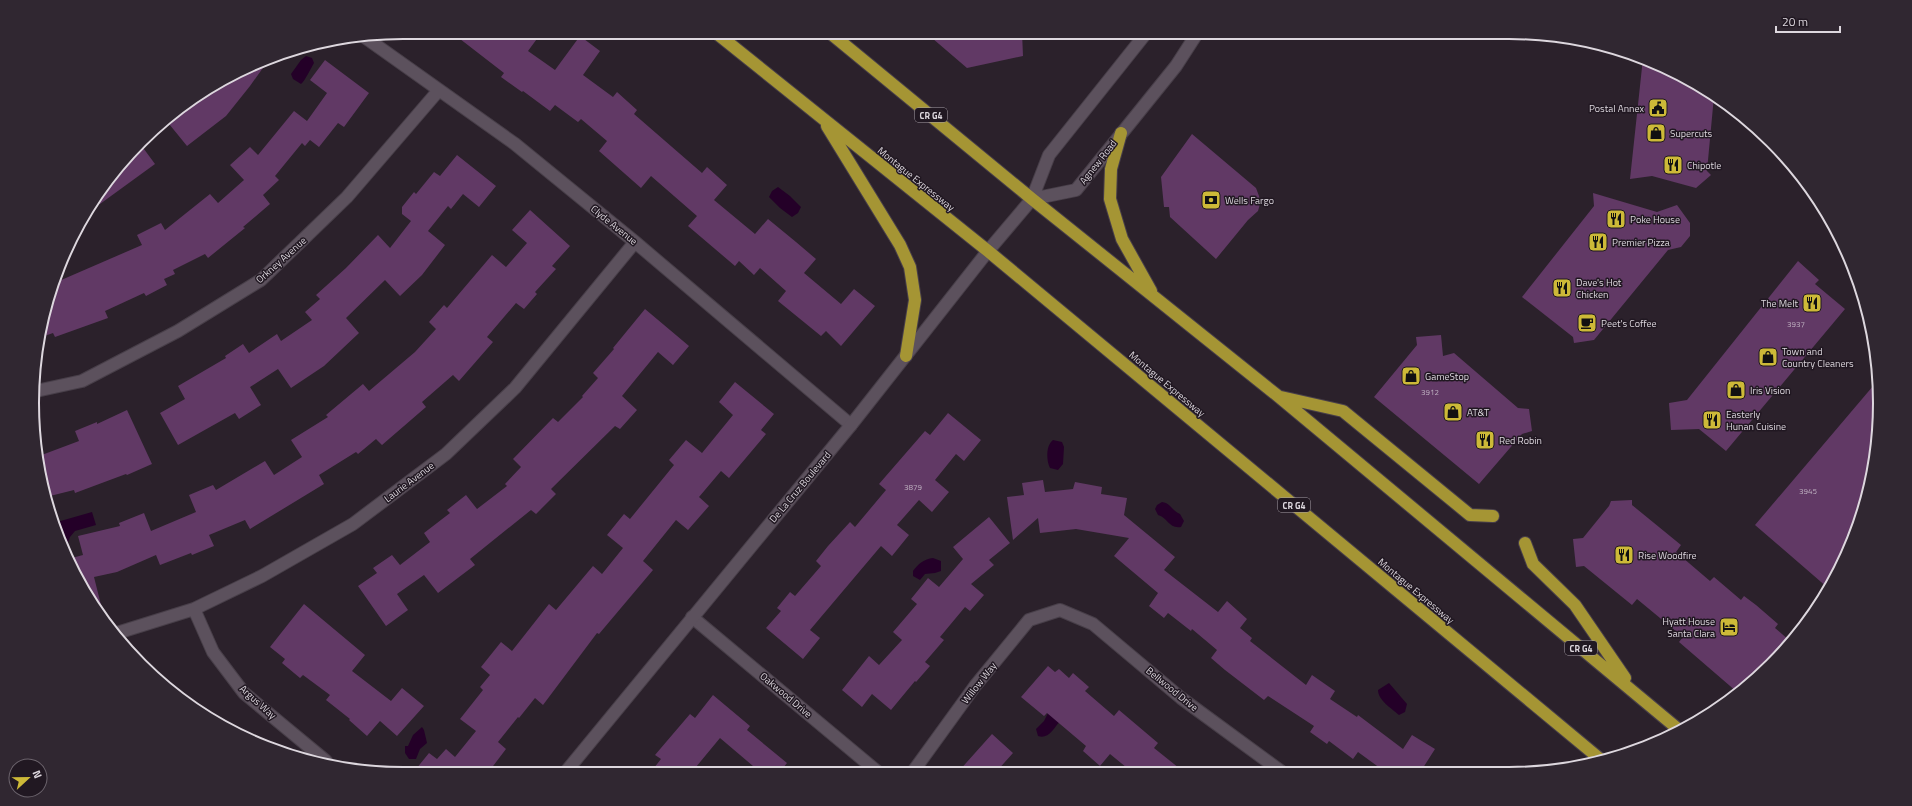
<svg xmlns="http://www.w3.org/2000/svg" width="1912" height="806" viewBox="0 0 1912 806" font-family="'Titillium Web',sans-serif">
<rect width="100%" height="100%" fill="#2b212b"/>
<path fill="#240028" d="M 306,56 L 312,58 L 314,63 C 311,68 305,81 301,84 L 293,79 L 291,74 L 301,60 Z
M 778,187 L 790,196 L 801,207 L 798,213 L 792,217 L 780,208 L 769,197 L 772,191 Z
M 1053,440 L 1062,442 L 1064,447 L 1063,464 L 1058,470 L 1050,468 C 1046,460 1046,445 1053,440 Z
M 1162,502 C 1171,503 1172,511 1180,514 L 1184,521 L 1181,527 C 1169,529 1168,518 1158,515 L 1155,509 L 1157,505 Z
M 92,512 L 96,525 L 75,531 L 70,537 L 68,543 L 61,539 L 57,522 Z
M 933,558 L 941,561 L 941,571 L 935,573 L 925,574 L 920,580 L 913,576 L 913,571 C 918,564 924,559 933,558 Z
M 1389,683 L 1407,704 L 1405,712 L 1399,715 C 1391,708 1378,700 1378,690 Z
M 1048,713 L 1060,721 C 1054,728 1048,740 1038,736 L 1036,729 L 1044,721 Z
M 422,727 L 424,730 L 427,743 L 420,749 L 416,759 L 409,759 L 405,753 L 405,746 L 408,746 L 413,735 Z"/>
<path fill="#613965" d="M 451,32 L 542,32 L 528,51 L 555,70 L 580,36 L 600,51 L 583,75 L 613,97 L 617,92 L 637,110 L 634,114 L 702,173 L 707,167 L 727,185 L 714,200 L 755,234 L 768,219 L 796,242 L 816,259 L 804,273 L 841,304 L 854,289 L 875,306 L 841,346 L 826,331 L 821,336 L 778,301 L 786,291 L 760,268 L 754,275 L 739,261 L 735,266 L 688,226 L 697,216 L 651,176 L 641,188 L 599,151 L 607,141 L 581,119 L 578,122 L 555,105 L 550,111 L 523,91 L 522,92 L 501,77 L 504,73 Z
M 925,32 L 1022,32 L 1023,56 L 967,68 Z
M 270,58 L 250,86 L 226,116 L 187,146 L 165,119 L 218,82 Z
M 1643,58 L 1694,82 L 1714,96 L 1707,171 L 1711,175 L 1696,188 L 1652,176 L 1630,179 Z
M 325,60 L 369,93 L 344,127 L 338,123 L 319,147 L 310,140 L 305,146 L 302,143 L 275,176 L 279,180 L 263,195 L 270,204 L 243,227 L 245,228 L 208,258 L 205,254 L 173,270 L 175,274 L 164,279 L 167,285 L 146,296 L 144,293 L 105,311 L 108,318 L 55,337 L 53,333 L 39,338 L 52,284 L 142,245 L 137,235 L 161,223 L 165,230 L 210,194 L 218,203 L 244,180 L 230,165 L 250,147 L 258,155 L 294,111 L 307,121 L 327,93 L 310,80 Z
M 1192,134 L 1256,188 L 1259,196 L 1260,204 L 1258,211 L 1248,220 L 1216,259 L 1170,217 L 1169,207 L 1164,207 L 1161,177 Z
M 141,145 L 155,164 L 100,204 L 96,200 Z
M 457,155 L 496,186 L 479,207 L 463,194 L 451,209 L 448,206 L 428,231 L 445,245 L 422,275 L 400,296 L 385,280 L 346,318 L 359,333 L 324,366 L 291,388 L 278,369 L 250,387 L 261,405 L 239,419 L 235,413 L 178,445 L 160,413 L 185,399 L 178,386 L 226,358 L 225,356 L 243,344 L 249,353 L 277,334 L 281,341 L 312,320 L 305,312 L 320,299 L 316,295 L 346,268 L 378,235 L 390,248 L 411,221 L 402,214 L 402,207 L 414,192 L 416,194 L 434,172 L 440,176 Z
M 1593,193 L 1657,212 L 1677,205 L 1690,223 L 1690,236 L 1681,247 L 1668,250 L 1594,340 L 1574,343 L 1573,337 L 1522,297 L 1594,206 Z
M 530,210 L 570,246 L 552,266 L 556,269 L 535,292 L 537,294 L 524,309 L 516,303 L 487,337 L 493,342 L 459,381 L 453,375 L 422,402 L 426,407 L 382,445 L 376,439 L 358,454 L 356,452 L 319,475 L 324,484 L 250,529 L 245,520 L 209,535 L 214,546 L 192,555 L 191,553 L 160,565 L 156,555 L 117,572 L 94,577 L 102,609 L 96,611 L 94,609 L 68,559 L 83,555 L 78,536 L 120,526 L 119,523 L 144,513 L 151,531 L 196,512 L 189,495 L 213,485 L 216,490 L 265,461 L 274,475 L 302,457 L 291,440 L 328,417 L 326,415 L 363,384 L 369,391 L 415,352 L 436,329 L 429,322 L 444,305 L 447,308 L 492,255 L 506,267 L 527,243 L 512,230 Z
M 1798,261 L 1819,280 L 1815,284 L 1845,309 L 1726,451 L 1699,429 L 1671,430 L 1669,403 L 1687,400 Z
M 645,309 L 689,346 L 673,365 L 658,352 L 635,380 L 622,396 L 637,410 L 620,429 L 615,426 L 551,489 L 556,494 L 536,514 L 531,510 L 470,559 L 475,565 L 438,593 L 424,575 L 397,594 L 408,610 L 386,626 L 358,586 L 377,573 L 373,568 L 392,555 L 400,565 L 430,542 L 424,533 L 450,513 L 447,510 L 466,495 L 477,509 L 507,486 L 505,484 L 521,467 L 513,459 L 553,418 L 558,422 L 583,397 L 582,396 L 598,378 L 593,373 L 614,349 L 613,348 Z
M 1441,335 L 1443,356 L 1454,353 L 1518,408 L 1529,409 L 1532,431 L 1522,434 L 1479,484 L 1374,397 L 1417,345 L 1416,337 Z
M 1879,379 L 1877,451 L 1860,522 L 1828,588 L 1755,525 Z
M 735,382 L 774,414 L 761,430 L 766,434 L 729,478 L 721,471 L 699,497 L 709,506 L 688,530 L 676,520 L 643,561 L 653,570 L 599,634 L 597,633 L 543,705 L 535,698 L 519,718 L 518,717 L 498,742 L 506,749 L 487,774 L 412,774 L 429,753 L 437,759 L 446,749 L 455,757 L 476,731 L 460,719 L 483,690 L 480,687 L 490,675 L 481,667 L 501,642 L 512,651 L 549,604 L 556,610 L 593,566 L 602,574 L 623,548 L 607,535 L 624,514 L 630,519 L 674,465 L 669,460 L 686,440 L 702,453 L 733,415 L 719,402 Z
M 127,410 L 152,464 L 127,475 L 126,474 L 75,493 L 74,490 L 46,497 L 39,476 L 39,456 L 79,441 L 75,431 L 97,422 L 97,424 Z
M 948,413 L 981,440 L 964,461 L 956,454 L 935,480 L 949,492 L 932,512 L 919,500 L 897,525 L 909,535 L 892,556 L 881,546 L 810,630 L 820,638 L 803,659 L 766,628 L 781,611 L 777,608 L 790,592 L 795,596 L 821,566 L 816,561 L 828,546 L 850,522 L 855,527 L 886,490 L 879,484 L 925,431 L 930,435 Z
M 1043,480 L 1045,492 L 1073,489 L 1075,482 L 1102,487 L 1101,494 L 1127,498 L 1124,515 L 1175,557 L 1164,570 L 1218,612 L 1227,601 L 1247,619 L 1240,628 L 1252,638 L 1250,641 L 1306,685 L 1312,675 L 1335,691 L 1330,699 L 1357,717 L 1358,715 L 1403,749 L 1412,735 L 1435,749 L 1421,771 L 1384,771 L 1358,752 L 1353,759 L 1329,741 L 1327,744 L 1310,732 L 1314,726 L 1268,696 L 1264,700 L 1225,670 L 1211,658 L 1217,650 L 1192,629 L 1191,631 L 1168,613 L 1164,618 L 1149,606 L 1158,593 L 1114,556 L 1129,538 L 1076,529 L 1040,533 L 1038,518 L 1013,540 L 1007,497 L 1024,495 L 1022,483 Z
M 1632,500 L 1632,505 L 1681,545 L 1676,552 L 1710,581 L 1714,577 L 1741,600 L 1744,596 L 1756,605 L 1778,624 L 1775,628 L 1790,641 L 1753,682 L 1737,692 L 1679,642 L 1683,637 L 1637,599 L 1632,605 L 1584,566 L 1576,567 L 1573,539 L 1583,538 L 1609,506 L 1611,501 Z
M 989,517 L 1010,543 L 989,560 L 994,565 L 971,584 L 984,595 L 970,611 L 965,607 L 940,637 L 944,640 L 925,662 L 930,666 L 916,682 L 915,681 L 891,710 L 872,694 L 862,707 L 842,690 L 869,656 L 879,665 L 902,640 L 893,632 L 917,604 L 911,599 L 928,578 L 939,587 L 963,559 L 953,547 Z
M 304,604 L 365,655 L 352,671 L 391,701 L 402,688 L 424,706 L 397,736 L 380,721 L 367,736 L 349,720 L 350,719 L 326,700 L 330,695 L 303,675 L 300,678 L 282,663 L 285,659 L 270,647 Z
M 1048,666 L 1055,672 L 1059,669 L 1069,678 L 1073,673 L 1089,687 L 1085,691 L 1114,716 L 1119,710 L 1158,743 L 1154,748 L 1184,772 L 1132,772 L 1110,754 L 1100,766 L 1083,751 L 1086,746 L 1047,713 L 1044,716 L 1021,697 Z
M 713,695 L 750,726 L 747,730 L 787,763 L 779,773 L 748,773 L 753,766 L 720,738 L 691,773 L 650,773 L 661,759 L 655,755 L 690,714 L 695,718 Z
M 992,734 L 1013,753 L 996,772 L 958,772 Z"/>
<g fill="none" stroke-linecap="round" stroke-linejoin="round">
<g stroke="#483f49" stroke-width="14">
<path id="street" d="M 366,38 L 515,144 L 635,242 L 851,425
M 36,391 L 82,381 L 178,331 L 261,280 L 347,197 L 439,90
M 194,609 L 213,652 L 244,693 L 326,761
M 692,617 L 879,773
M 117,633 L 194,609 L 262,576 L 353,524 L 446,454 L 515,388 L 635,242
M 912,773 L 975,686 L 1029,620 L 1060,610 L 1093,624 L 1181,698 L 1282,772"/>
</g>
<g stroke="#483f49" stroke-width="14">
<path id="secondary" d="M 1032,199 L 1076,190 L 1176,66 L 1198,32
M 564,774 L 851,425 L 988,251 L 1032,199 L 1049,155 L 1147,32"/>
</g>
<g stroke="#483f49" stroke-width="14">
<path id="highway" d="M 715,32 L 988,251 L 1600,759
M 829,32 L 1032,199 L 1278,396 L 1678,729
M 827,126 L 900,245 L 910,267 L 915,300 L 906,356
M 1121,133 L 1111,169 L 1110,199 L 1122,239 L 1151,291
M 1281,397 L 1343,411 L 1470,515 L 1493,516
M 1525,543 L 1533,564 L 1575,605 L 1625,678"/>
</g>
<use href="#street" stroke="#5c515d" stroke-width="12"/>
<use href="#secondary" stroke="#5c515d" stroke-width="12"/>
<use href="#highway" stroke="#a59534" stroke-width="12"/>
</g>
<defs>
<g id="civic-square" transform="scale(1)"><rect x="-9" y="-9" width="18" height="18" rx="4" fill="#cdb938" stroke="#211822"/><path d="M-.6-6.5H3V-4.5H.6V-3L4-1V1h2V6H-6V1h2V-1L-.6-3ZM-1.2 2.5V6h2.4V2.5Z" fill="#111"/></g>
<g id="shop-square" transform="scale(1)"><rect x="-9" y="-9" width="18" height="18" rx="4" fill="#cdb938" stroke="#211822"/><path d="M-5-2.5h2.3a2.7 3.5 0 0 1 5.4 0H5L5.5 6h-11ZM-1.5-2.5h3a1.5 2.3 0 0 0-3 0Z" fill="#111"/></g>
<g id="restaurant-square" transform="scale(1)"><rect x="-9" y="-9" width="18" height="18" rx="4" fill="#cdb938" stroke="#211822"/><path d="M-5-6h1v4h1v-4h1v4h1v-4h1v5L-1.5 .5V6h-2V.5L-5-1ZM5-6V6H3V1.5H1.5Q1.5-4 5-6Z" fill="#111"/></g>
<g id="bank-square" transform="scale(1)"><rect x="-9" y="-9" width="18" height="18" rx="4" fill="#cdb938" stroke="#211822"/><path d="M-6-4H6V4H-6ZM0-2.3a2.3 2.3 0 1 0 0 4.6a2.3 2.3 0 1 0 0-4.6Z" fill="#111"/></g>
<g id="cafe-square" transform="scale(1)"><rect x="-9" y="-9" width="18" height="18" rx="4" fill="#cdb938" stroke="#211822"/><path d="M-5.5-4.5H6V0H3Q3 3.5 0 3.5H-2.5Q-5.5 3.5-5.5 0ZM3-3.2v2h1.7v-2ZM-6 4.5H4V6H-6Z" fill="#111"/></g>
<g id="hotel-square" transform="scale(1)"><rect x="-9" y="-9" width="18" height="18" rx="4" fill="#cdb938" stroke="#211822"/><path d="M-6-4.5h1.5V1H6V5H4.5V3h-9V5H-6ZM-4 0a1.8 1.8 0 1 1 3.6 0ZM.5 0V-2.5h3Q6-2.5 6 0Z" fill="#111"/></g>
</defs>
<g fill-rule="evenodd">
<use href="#civic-square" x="1658" y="108"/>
<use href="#shop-square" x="1656" y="133"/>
<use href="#restaurant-square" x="1673" y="165"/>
<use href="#bank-square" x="1211" y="200"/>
<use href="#restaurant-square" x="1616" y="219"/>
<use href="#restaurant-square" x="1598" y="242"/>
<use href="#restaurant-square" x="1562" y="288"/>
<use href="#restaurant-square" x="1812" y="303"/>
<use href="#cafe-square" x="1587" y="323"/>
<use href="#shop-square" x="1768" y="357"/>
<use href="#shop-square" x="1411" y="376"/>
<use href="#shop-square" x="1736" y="390"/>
<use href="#shop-square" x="1453" y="412"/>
<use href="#restaurant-square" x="1712" y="420"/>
<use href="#restaurant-square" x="1485" y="440"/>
<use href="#restaurant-square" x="1624" y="555"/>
<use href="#hotel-square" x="1729" y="627"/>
</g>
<g text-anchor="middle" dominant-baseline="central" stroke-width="3" stroke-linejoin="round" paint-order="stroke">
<g font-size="8" fill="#beb0c0">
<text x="1796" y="324">3937</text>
<text x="1430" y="392">3912</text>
<text x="913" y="487">3879</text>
<text x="1808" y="491">3945</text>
</g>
<g fill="#211822" stroke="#a59ea6" stroke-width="1">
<rect x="915" y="108" width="32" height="14" rx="3"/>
<rect x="1278" y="498" width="32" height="14" rx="3"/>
<rect x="1565" y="641" width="32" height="14" rx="3"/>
</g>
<g font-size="9" font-weight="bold" fill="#ddd7de">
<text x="931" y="115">CR G4</text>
<text x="1294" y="505">CR G4</text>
<text x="1581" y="648">CR G4</text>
</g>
<g font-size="10" fill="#ddd7de" stroke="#211822" text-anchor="start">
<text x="1644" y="108" text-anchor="end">Postal Annex</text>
<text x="1670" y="133">Supercuts</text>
<text x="1687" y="165">Chipotle</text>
<text x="1225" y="200">Wells Fargo</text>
<text x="1630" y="219">Poke House</text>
<text x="1612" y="242">Premier Pizza</text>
<text x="1576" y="282">Dave's Hot<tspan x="1576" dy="12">Chicken</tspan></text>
<text x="1798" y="303" text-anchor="end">The Melt</text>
<text x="1601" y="323">Peet's Coffee</text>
<text x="1782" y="351">Town and<tspan x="1782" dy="12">Country Cleaners</tspan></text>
<text x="1425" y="376">GameStop</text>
<text x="1750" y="390">Iris Vision</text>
<text x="1467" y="412">AT&amp;T</text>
<text x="1726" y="414">Easterly<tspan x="1726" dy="12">Hunan Cuisine</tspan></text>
<text x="1499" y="440">Red Robin</text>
<text x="1638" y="555">Rise Woodfire</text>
<text x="1715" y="621" text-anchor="end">Hyatt House<tspan x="1715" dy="12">Santa Clara</tspan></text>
</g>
<g font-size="10" fill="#ddd7de" stroke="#211822">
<text transform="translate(1098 162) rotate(-52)">Agnew Road</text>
<text transform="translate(916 179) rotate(39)">Montague Expressway</text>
<text transform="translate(614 225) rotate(39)">Clyde Avenue</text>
<text transform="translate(281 260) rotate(-42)">Orkney Avenue</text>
<text transform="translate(1167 384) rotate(40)">Montague Expressway</text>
<text transform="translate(409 482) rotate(-37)">Laurie Avenue</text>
<text transform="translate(800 487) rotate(-50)">De La Cruz Boulevard</text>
<text transform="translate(1416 591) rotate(40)">Montague Expressway</text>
<text transform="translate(979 683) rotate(-52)">Willow Way</text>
<text transform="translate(1172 689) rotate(39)">Bellwood Drive</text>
<text transform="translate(786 695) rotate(40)">Oakwood Drive</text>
<text transform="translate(258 702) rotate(42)">Argus Way</text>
</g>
</g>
<path d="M0 0H1912V806H0ZM403 39H1509A364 364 0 0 1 1873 403V403A364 364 0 0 1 1509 767H403A364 364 0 0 1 39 403V403A364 364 0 0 1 403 39Z" fill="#302731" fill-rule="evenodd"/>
<path fill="none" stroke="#ddd7de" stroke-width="2" d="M403 39H1509A364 364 0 0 1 1873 403V403A364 364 0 0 1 1509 767H403A364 364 0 0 1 39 403V403A364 364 0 0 1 403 39Z"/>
<g transform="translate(28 778) rotate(68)"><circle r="19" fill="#211822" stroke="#6c646d"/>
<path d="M0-3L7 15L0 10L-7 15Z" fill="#cdb938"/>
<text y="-6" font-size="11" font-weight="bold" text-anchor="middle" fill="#ddd7de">N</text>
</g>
<path d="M1776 26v6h64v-6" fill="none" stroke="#ddd7de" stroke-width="2"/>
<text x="1782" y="26" font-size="12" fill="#ddd7de" stroke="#211822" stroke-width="3" paint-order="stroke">20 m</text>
</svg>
